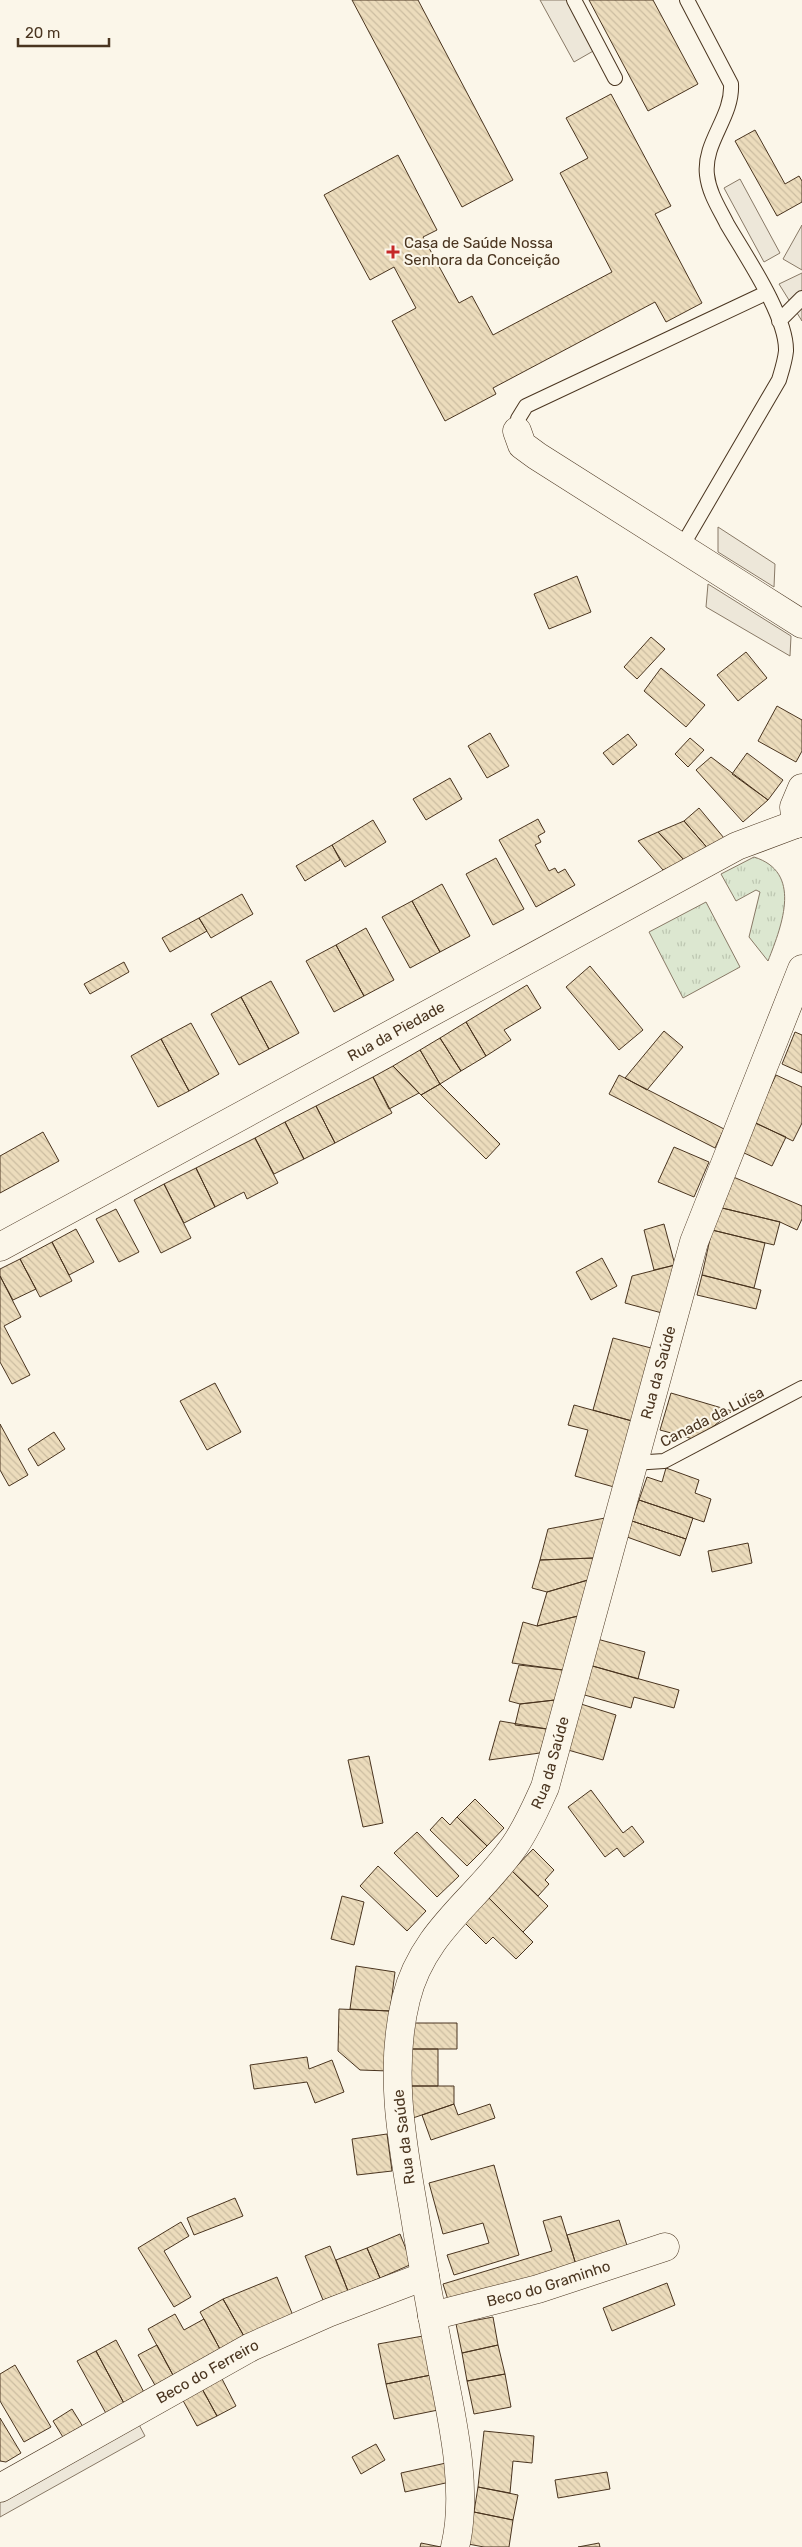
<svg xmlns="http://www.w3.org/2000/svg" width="802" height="2547" viewBox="0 0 802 2547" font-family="Rubik,sans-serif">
<defs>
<pattern id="grass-tufts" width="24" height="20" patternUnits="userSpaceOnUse" patternTransform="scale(1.25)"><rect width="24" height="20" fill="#dce7d0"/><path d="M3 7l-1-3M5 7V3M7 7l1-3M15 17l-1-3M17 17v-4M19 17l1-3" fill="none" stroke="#bec7b2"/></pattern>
<pattern id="building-back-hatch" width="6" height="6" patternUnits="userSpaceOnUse" patternTransform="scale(1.25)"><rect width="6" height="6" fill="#ecdcbc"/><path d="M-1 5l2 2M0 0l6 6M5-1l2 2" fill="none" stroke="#ccbda1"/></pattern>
</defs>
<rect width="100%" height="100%" fill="#fbf6e9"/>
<path fill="url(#grass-tufts)" stroke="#887966" d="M 754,857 C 802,872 783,923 768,961 L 749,937 L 760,892 L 756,890 L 736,901 L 721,874 Z
M 706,902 L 740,967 L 683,998 L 649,932 Z"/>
<path fill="#ede7d9" stroke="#887966" d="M 540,0 L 568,0 L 595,50 L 574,62 Z
M 740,179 L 780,253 L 764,262 L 724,188 Z
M 802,225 L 802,270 L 783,259 Z
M 802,273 L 802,321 L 779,284 Z
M 718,527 L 775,564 L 774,587 L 718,552 Z
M 708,584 L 791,636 L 790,656 L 706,607 Z
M 136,2419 L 145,2436 L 0,2517 L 0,2495 Z"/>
<path fill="url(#building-back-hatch)" stroke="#4a3520" d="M 352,0 L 418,0 L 513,180 L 462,207 Z
M 589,0 L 653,0 L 698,84 L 648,111 Z
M 611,94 L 671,206 L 655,214 L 702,303 L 666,322 L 655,302 L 493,388 L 496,394 L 445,421 L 392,321 L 416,308 L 394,267 L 370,280 L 324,195 L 398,155 L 437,230 L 423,237 L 459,303 L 472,296 L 493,335 L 612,272 L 560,173 L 588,158 L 566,118 Z
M 755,130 L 785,184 L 799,176 L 802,181 L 802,202 L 777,216 L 735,141 Z
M 577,576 L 591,612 L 549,629 L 534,594 Z
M 651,637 L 665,649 L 637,679 L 624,667 Z
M 746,652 L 767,678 L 738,701 L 717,675 Z
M 661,668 L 705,705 L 686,727 L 644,691 Z
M 777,706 L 802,720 L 802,751 L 796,762 L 758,741 Z
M 490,733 L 509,766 L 487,778 L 468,746 Z
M 628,734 L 637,745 L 613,765 L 603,753 Z
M 690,738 L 704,750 L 688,767 L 675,754 Z
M 747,753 L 783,780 L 768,800 L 732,774 Z
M 711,757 L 768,800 L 743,822 L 696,770 Z
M 450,778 L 462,799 L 426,820 L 413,799 Z
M 699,808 L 724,838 L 710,851 L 684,821 Z
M 538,819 L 545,832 L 538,836 L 541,842 L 535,845 L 549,871 L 555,868 L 558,873 L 565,869 L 575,885 L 536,907 L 499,840 Z
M 373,820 L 386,842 L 345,867 L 332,845 Z
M 684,821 L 710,851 L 685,861 L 658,832 Z
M 658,832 L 685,861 L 663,870 L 638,841 Z
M 332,845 L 340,860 L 305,881 L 296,866 Z
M 496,858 L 524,909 L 493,925 L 466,874 Z
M 442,884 L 470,936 L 440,952 L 412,901 Z
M 242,894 L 253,914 L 211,938 L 199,918 Z
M 412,901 L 440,952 L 410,968 L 382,917 Z
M 199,918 L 207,931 L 170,952 L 162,938 Z
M 366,928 L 394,980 L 364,996 L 336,945 Z
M 336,945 L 364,996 L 334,1012 L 306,961 Z
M 124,962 L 129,972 L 90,994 L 84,984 Z
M 590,966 L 643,1030 L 619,1050 L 566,987 Z
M 271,981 L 299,1033 L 269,1049 L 241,997 Z
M 527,985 L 541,1008 L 504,1030 L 511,1040 L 486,1056 L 466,1022 Z
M 241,997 L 269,1049 L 239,1065 L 211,1014 Z
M 466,1022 L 486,1056 L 461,1071 L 440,1038 Z
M 191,1023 L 219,1074 L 189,1091 L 161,1039 Z
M 664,1031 L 683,1047 L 647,1090 L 625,1078 Z
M 795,1032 L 802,1035 L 802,1073 L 782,1064 Z
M 440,1038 L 461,1071 L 440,1084 L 420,1050 Z
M 161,1039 L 189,1091 L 158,1107 L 131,1056 Z
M 420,1050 L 440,1084 L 421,1095 L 393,1066 Z
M 393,1066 L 419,1093 L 389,1109 L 373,1077 Z
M 619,1075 L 724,1129 L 715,1148 L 609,1094 Z
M 776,1075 L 802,1087 L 802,1123 L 793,1141 L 754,1122 Z
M 373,1077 L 392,1113 L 335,1143 L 316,1106 Z
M 440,1084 L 500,1144 L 486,1159 L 421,1095 Z
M 316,1106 L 335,1143 L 304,1159 L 285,1122 Z
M 285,1122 L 304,1159 L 274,1174 L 255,1138 Z
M 755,1123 L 786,1137 L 772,1166 L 742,1152 Z
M 43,1132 L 59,1161 L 0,1193 L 0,1156 Z
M 255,1138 L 278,1183 L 247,1199 L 244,1192 L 215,1207 L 196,1168 Z
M 674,1147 L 709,1162 L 694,1197 L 658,1182 Z
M 196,1168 L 215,1207 L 184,1223 L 164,1184 Z
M 731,1176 L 802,1206 L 802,1219 L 797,1230 L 780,1222 L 718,1207 Z
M 164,1184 L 191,1238 L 161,1253 L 134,1200 Z
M 718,1207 L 780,1222 L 774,1245 L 712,1230 Z
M 116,1209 L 139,1252 L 119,1262 L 96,1219 Z
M 664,1224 L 675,1265 L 654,1270 L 644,1230 Z
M 76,1229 L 94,1262 L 69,1275 L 52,1242 Z
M 712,1230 L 765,1243 L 754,1288 L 702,1275 Z
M 52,1242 L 72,1281 L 40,1297 L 20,1259 Z
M 602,1258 L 617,1286 L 591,1300 L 576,1272 Z
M 20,1259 L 36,1289 L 13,1300 L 0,1276 L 0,1269 Z
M 675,1265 L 662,1313 L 625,1303 L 632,1276 Z
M 702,1275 L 761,1290 L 756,1309 L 697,1295 Z
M 0,1276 L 21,1317 L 4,1326 L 30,1375 L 12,1384 L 0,1362 Z
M 613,1338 L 651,1348 L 632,1421 L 593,1410 Z
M 215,1383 L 241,1432 L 207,1450 L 180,1401 Z
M 671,1393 L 732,1411 L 697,1440 L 660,1430 Z
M 574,1405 L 632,1421 L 614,1487 L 575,1476 L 588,1430 L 568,1425 Z
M 0,1424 L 28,1475 L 9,1486 L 0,1470 Z
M 54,1432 L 65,1449 L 38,1466 L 28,1449 Z
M 666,1468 L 699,1480 L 695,1493 L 711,1499 L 704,1522 L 639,1500 L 647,1477 L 662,1482 Z
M 639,1500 L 693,1518 L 686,1539 L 632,1521 Z
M 605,1518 L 594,1558 L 540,1560 L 548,1529 Z
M 632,1521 L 686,1539 L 680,1556 L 627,1537 Z
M 748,1543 L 752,1563 L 712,1572 L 708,1551 Z
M 594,1558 L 588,1580 L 547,1592 L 532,1588 L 540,1560 Z
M 588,1580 L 578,1616 L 537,1626 L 547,1592 Z
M 578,1616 L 563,1670 L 512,1663 L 523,1622 L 537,1626 Z
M 597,1639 L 645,1652 L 638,1679 L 589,1665 Z
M 519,1665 L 563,1670 L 555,1700 L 520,1704 L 509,1701 Z
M 589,1665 L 679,1690 L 674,1708 L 634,1697 L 631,1708 L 581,1694 Z
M 555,1700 L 547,1729 L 515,1725 L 520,1704 Z
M 581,1704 L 616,1715 L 603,1760 L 568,1750 Z
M 500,1721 L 547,1729 L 540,1753 L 489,1760 Z
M 369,1756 L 383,1823 L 363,1827 L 348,1760 Z
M 591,1790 L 623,1833 L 632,1826 L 644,1842 L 624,1857 L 617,1848 L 605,1857 L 568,1807 Z
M 475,1799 L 504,1828 L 487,1846 L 457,1817 Z
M 442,1817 L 450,1825 L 457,1817 L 487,1846 L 467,1866 L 430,1830 Z
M 417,1832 L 459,1876 L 437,1897 L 394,1853 Z
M 533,1849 L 554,1870 L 545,1880 L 549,1884 L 538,1896 L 512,1871 Z
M 378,1866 L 426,1911 L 407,1931 L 360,1886 Z
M 512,1871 L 548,1906 L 523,1932 L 487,1896 Z
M 342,1896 L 364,1902 L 354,1945 L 331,1939 Z
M 487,1896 L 533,1942 L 516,1959 L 493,1937 L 486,1944 L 463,1921 Z
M 356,1966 L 395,1972 L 390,2011 L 350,2009 Z
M 339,2009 L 390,2011 L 389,2071 L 360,2070 L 338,2051 Z
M 411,2023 L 457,2023 L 457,2049 L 411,2049 Z
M 411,2049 L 438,2049 L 438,2086 L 411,2086 Z
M 307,2057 L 309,2069 L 332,2060 L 344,2092 L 315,2103 L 307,2082 L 254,2089 L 250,2065 Z
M 411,2086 L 454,2086 L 454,2104 L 410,2119 Z
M 454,2104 L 458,2115 L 490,2104 L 495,2118 L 431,2140 L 422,2115 Z
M 387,2134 L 392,2171 L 357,2175 L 352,2139 Z
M 494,2165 L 519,2255 L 454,2275 L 447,2255 L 489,2243 L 483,2223 L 443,2234 L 429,2183 Z
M 235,2198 L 243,2216 L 194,2235 L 187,2218 Z
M 561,2216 L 577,2268 L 450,2306 L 443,2284 L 552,2251 L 543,2221 Z
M 619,2220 L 629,2252 L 577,2268 L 567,2235 Z
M 181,2222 L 189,2236 L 164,2251 L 191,2297 L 174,2307 L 138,2248 Z
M 400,2234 L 412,2264 L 380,2278 L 367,2248 Z
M 330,2246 L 348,2291 L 323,2300 L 305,2256 Z
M 367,2248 L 380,2278 L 348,2291 L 336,2260 Z
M 277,2277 L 294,2318 L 245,2338 L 223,2299 Z
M 667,2283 L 675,2305 L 612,2331 L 603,2308 Z
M 223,2299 L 245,2338 L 221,2351 L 200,2312 Z
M 175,2314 L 184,2330 L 204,2319 L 221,2351 L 174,2377 L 148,2329 Z
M 493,2317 L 498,2345 L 462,2353 L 456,2324 Z
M 423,2336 L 431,2375 L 386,2384 L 378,2344 Z
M 116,2340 L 146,2396 L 126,2407 L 96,2351 Z
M 157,2345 L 174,2377 L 156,2387 L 138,2355 Z
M 498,2345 L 505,2374 L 467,2381 L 462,2353 Z
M 96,2351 L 126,2407 L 108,2417 L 77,2361 Z
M 15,2365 L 51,2427 L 24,2442 L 0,2401 L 0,2374 Z
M 505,2374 L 511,2407 L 474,2414 L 467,2381 Z
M 220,2375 L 236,2406 L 217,2416 L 200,2385 Z
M 431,2375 L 438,2410 L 394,2419 L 386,2384 Z
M 200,2385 L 217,2416 L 197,2426 L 180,2395 Z
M 72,2409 L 85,2430 L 66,2442 L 53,2421 Z
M 0,2418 L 21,2453 L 6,2462 L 0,2461 Z
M 484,2431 L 534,2436 L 532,2463 L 513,2461 L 510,2493 L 478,2487 Z
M 376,2444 L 385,2460 L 361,2474 L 352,2457 Z
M 446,2463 L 450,2482 L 405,2492 L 401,2473 Z
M 607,2472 L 610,2489 L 558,2498 L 555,2480 Z
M 478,2487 L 518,2495 L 513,2520 L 474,2512 Z
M 474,2512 L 513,2520 L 509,2547 L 484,2547 L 468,2544 Z
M 421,2543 L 441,2547 L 420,2547 Z
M 599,2543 L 600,2547 L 578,2547 Z"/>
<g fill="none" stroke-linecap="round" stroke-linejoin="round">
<g stroke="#4a3520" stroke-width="16">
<path id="service" d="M 574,0 L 615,78
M 779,321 L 802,298
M 517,431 L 518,419 L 526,406 L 766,293
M 681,548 L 779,380 C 782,370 785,361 786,351 C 787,316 745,255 727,224 C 719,208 709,193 707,175 C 703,142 733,117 731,84 L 687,0
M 633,1463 L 664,1461 L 802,1388"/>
</g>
<g stroke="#4a3520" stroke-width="29">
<g id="minor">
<path d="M 517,431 L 522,445 L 537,456 L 802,624"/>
<path id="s1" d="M 0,1247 L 737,846 L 796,824"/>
<path id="s2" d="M 432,2316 L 538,2289 L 665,2247"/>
<path id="s3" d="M 0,2488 L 251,2347 L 328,2313 L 425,2276"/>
</g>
</g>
<g stroke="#4a3520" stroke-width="29">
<g id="tertiary">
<path d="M 796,824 L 794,807 L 802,788"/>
<path id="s4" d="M 455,2547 C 468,2494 454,2427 443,2373 C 432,2317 422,2261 413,2205 C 401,2137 389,2067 406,1999 C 423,1930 478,1899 515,1845 C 528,1826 536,1807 545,1787 L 694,1242 L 802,969"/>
</g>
</g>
<use href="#service" stroke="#fbf6e9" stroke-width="14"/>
<use href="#minor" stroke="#fbf6e9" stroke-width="28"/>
<use href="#tertiary" stroke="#fbf6e9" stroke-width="28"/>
</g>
<path fill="#c62828" stroke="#fbf6e9" stroke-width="2" d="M390.5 244.5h5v5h5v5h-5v5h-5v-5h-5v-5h5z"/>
<g text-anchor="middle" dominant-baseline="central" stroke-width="4" stroke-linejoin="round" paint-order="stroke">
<g font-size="15" fill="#4a3520" stroke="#fbf6e9" text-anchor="start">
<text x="404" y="243">Casa de Saúde Nossa<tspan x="404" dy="17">Senhora da Conceição</tspan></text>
</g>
<g font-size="15" fill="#4a3520" stroke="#fbf6e9">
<text stroke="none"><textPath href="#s1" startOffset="451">Rua da Piedade</textPath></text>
<text stroke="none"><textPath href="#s4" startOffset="1240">Rua da Saúde</textPath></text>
<text transform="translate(712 1417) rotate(-27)">Canada da Luísa</text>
<text stroke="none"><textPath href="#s4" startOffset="835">Rua da Saúde</textPath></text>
<text transform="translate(404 2137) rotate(-97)">Rua da Saúde</text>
<text stroke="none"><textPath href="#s2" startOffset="121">Beco do Graminho</textPath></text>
<text stroke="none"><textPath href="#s3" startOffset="238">Beco do Ferreiro</textPath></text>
</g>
</g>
<path d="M18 38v8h91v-8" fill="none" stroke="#4a3520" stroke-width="2.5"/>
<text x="25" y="38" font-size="15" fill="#4a3520" stroke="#fbf6e9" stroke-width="4" paint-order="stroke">20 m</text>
</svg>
